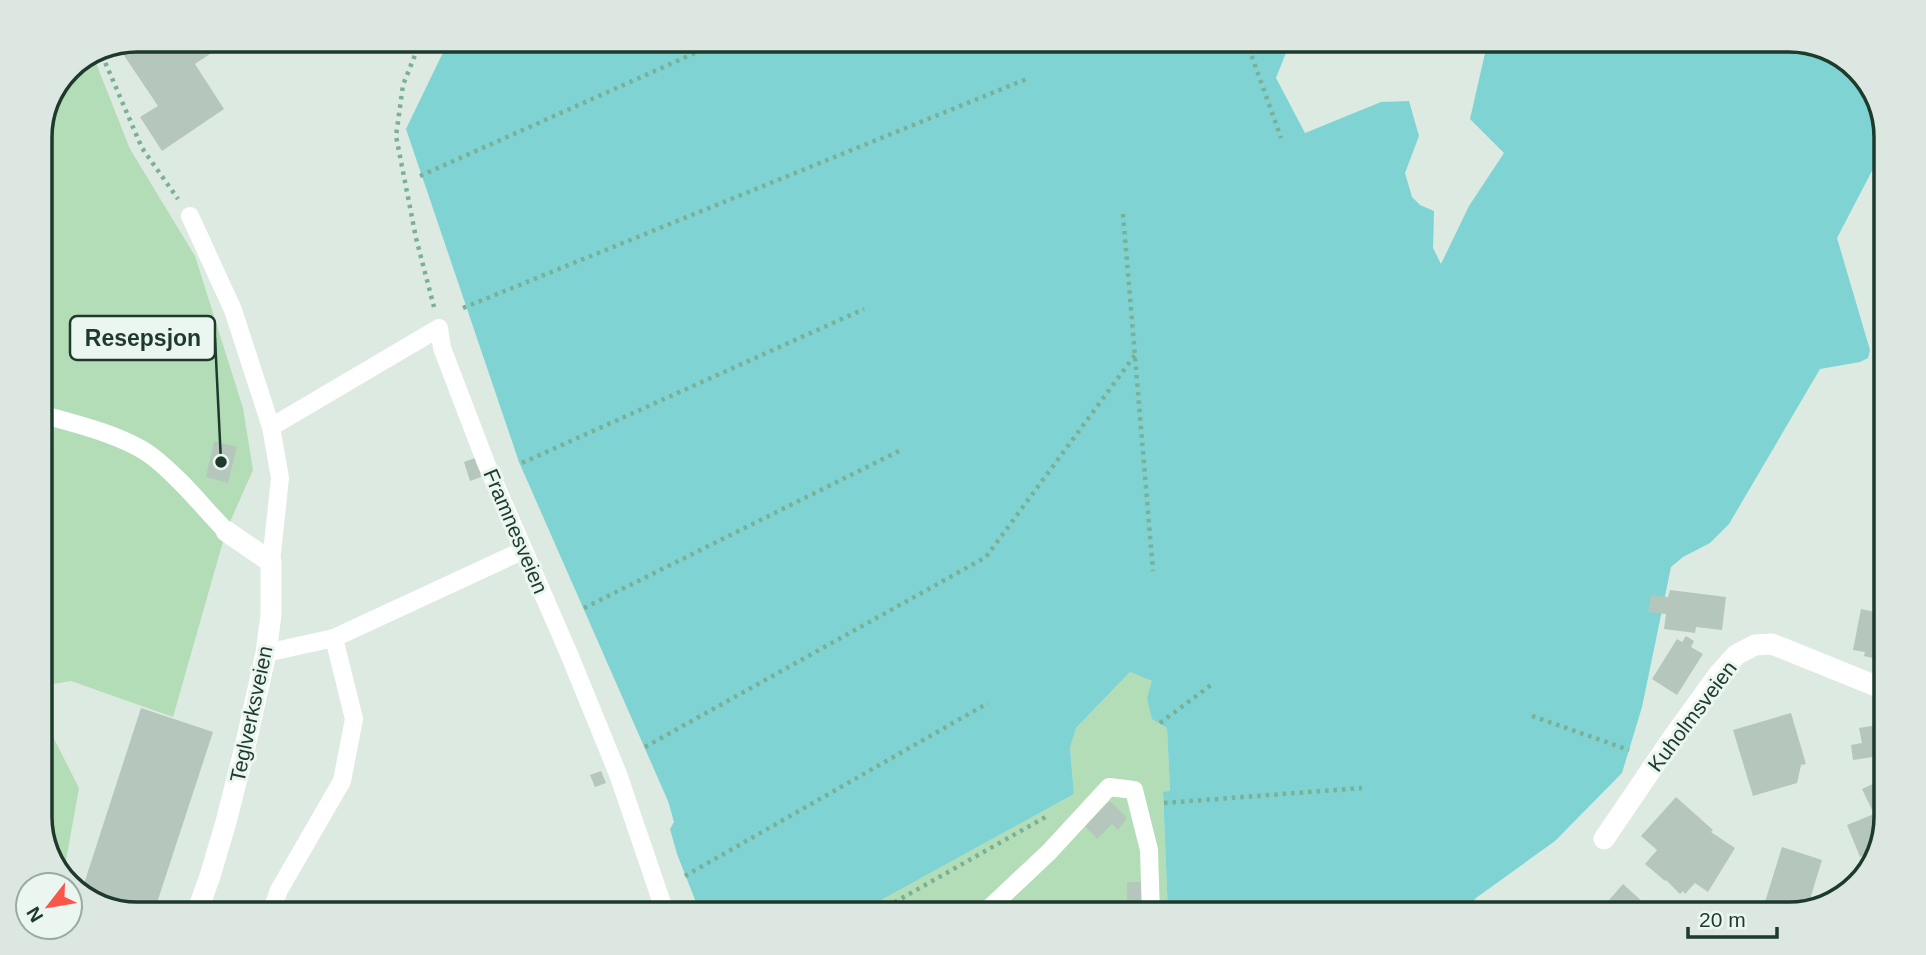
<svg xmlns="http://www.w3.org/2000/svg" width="1926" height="955" viewBox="0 0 1926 955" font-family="Helvetica,sans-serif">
<rect width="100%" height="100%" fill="#dceae1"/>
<path fill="#b3ddb7" d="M 94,58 L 130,149 L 195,256 L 243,408 L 253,470 L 226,531 L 173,717 L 71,681 L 40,686 L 40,132 L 69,68 Z
M 1130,672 L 1152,681 L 1152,718 L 1167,728 L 1170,792 L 1163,793 L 1168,915 L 854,915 L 1074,794 L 1070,748 L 1076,728 Z
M 40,711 L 79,788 L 63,877 L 57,872 L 40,824 Z"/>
<path fill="#7fd4d3" d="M 449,40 L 1291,40 L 1276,78 L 1305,133 L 1381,102 L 1409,101 L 1419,136 L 1405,173 L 1412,197 L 1420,205 L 1434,211 L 1433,248 L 1441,264 L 1469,206 L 1504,153 L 1470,119 L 1488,40 L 1788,40 L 1831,50 L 1870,84 L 1886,132 L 1886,144 L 1837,238 L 1870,350 L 1868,358 L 1860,362 L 1820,369 L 1729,524 L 1710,543 L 1683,557 L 1671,567 L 1642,707 L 1622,773 L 1555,841 L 1476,898 L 1469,906 L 1469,915 L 1168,915 L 1163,792 L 1170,791 L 1167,728 L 1152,719 L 1147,698 L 1152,681 L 1130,672 L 1076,728 L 1070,748 L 1074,794 L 854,915 L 701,915 L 677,854 L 670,829 L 674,822 L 668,801 L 519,462 L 406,129 Z"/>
<path fill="#b5c7bd" d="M 138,40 L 223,40 L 225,44 L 195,64 L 224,109 L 162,151 L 140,117 L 158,106 L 119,48 Z
M 214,441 L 237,447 L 228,483 L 206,477 Z
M 478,457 L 484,476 L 470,481 L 464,462 Z
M 1670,590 L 1726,597 L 1722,630 L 1696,627 L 1695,633 L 1664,629 L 1666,614 L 1648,612 L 1651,595 L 1668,597 Z
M 1883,601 L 1886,602 L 1886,661 L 1864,656 L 1865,652 L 1853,650 L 1861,609 L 1880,613 Z
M 1686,636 L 1694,641 L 1691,647 L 1703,654 L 1677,695 L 1652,679 L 1677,639 L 1682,642 Z
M 141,708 L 213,732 L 153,915 L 138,915 L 95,905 L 81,893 Z
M 1791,713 L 1806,764 L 1801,765 L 1797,783 L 1753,796 L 1733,730 Z
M 1883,724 L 1886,755 L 1853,760 L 1851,745 L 1862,743 L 1859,728 Z
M 601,771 L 606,783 L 595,787 L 590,775 Z
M 1886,778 L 1886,817 L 1876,860 L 1869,868 L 1865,855 L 1860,857 L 1847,825 L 1874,814 L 1862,789 Z
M 1676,797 L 1713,830 L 1711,832 L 1735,848 L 1708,892 L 1695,883 L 1685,894 L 1683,891 L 1680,894 L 1666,880 L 1665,881 L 1645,864 L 1657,850 L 1641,836 Z
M 1110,801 L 1127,818 L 1118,830 L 1112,824 L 1097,839 L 1085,826 Z
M 1782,847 L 1822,860 L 1807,909 L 1789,915 L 1761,915 Z
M 1127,882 L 1144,882 L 1144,915 L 1127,915 Z
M 1623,884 L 1657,915 L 1596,915 Z"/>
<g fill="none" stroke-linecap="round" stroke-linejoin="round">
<path stroke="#7ab096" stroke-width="4.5" stroke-dasharray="3.5 5" stroke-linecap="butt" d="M 421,40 L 403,85 L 396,136 L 416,238 L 434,307
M 1246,40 L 1281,138
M 102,55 L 142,148 L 178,199
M 420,176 L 724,40
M 1123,214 L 1153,571
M 463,308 L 1029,78
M 522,463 L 864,309
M 584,608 L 901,450
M 1532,716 L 1629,750
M 1160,723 L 1211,685
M 645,747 L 986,557 L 1135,355
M 1164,803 L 1362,788
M 685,876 L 988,703
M 872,915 L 1049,815"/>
<path stroke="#fff" stroke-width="18" d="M 190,216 L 233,310 L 271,427 L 439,328 L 442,348 L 486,463 L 569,654 L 618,774 L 666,915
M 40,414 C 74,423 126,436 153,457 C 180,478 202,506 226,531
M 271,427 L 280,478 L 271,562
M 266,653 L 334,638 L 524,550
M 270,915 L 279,890 L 342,781 L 354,719 L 334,638
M 982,915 L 1049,852 L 1109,787 L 1134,790 L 1149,850 L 1151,915"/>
<path stroke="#fff" stroke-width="21" d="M 1604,839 L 1674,736 L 1719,674 L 1736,655 L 1755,645 L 1772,644 L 1886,690
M 196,915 L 210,876 L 226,822 L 245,747 L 266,653 L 271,615 L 271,562 L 226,531"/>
</g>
<g text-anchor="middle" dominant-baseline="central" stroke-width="6" stroke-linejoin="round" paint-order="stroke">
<g font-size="21" fill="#1d3a2d" stroke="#ecf6f0">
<text transform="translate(516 531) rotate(67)">Framnesveien</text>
<text transform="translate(251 714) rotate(-78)">Teglverksveien</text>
<text transform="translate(1692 716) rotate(-53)">Kuholmsveien</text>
</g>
</g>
<path d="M0 0H1926V955H0ZM137 52H1789A85 85 0 0 1 1874 137V817A85 85 0 0 1 1789 902H137A85 85 0 0 1 52 817V137A85 85 0 0 1 137 52Z" fill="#dbe7e0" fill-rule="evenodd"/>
<path fill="none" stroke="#1d3a2d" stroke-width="3.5" d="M137 52H1789A85 85 0 0 1 1874 137V817A85 85 0 0 1 1789 902H137A85 85 0 0 1 52 817V137A85 85 0 0 1 137 52Z"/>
<path fill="none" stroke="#1d3a2d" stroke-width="2.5" d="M221 462L215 338"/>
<circle fill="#1d3a2d" stroke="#ecf6f0" stroke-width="2.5" cx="221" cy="462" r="7"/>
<rect fill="#ecf6f0" stroke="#1d3a2d" stroke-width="2.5" x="70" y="316" width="145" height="44" rx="7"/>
<g font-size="23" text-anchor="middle" font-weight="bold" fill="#1d3a2d">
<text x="143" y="346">Resepsjon</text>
</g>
<g transform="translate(49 906) rotate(239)"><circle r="33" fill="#ecf6f0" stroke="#99aba2" stroke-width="2"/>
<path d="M0-5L12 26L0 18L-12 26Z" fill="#fb5749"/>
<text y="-10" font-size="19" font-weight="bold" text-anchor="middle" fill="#1d3a2d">N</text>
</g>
<path d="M1688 927v10h89v-10" fill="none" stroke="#1d3a2d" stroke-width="3.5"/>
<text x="1699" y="927" font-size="21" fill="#1d3a2d" stroke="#ecf6f0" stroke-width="5" paint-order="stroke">20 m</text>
</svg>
